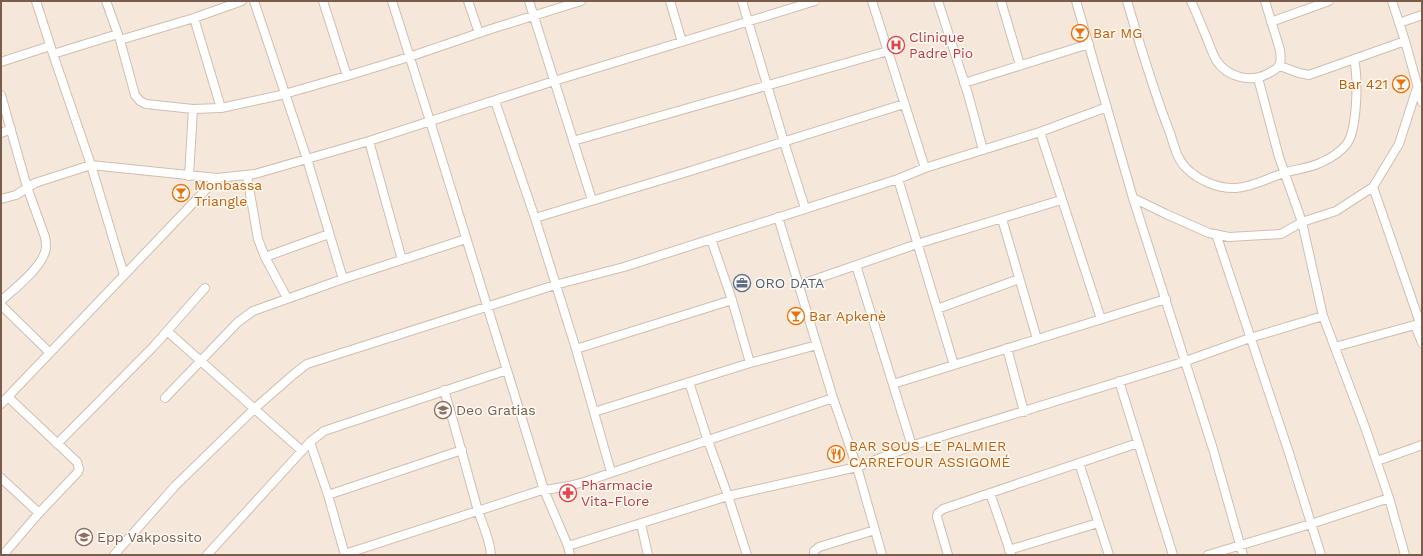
<svg xmlns="http://www.w3.org/2000/svg" width="1423" height="556" viewBox="0 0 1423 556" font-family="'Work Sans',sans-serif">
<rect width="100%" height="100%" fill="#fdf6ec"/>
<path fill="#f5e8da" d="M 1,1 L 1422,1 L 1422,555 L 1,555 Z"/>
<g fill="none" stroke-linecap="round" stroke-linejoin="round">
<g stroke="#d1beb0" stroke-width="10">
<path id="minor" d="M 36,1 L 53,54 L 91,165 L 124,275
M 106,1 L 120,40 L 135,95 L 140,101 L 146,104 L 193,109 L 221,108 L 281,95 L 347,76 L 409,57 L 491,29 L 581,1
M 254,1 L 307,159 L 343,279
M 323,1 L 347,76
M 392,1 L 430,121 L 544,490 L 568,546 L 570,555
M 468,1 L 479,33
M 529,1 L 592,200
M 670,1 L 682,42
M 742,1 L 784,142 L 805,208
M 872,1 L 925,168
M 938,1 L 968,94 L 983,150
M 1001,1 L 1020,65
M 1076,1 L 1133,198 L 1166,214 L 1209,233 L 1229,237 L 1281,234 L 1302,222 L 1336,211 L 1373,187 L 1399,144 L 1417,88
M 1127,1 C 1140,45 1153,90 1170,133 C 1174,145 1177,159 1186,168 C 1198,180 1218,189 1236,188 C 1253,187 1268,178 1284,173 C 1296,169 1311,168 1322,162 C 1331,158 1340,152 1346,145 C 1358,130 1358,77 1354,59
M 1191,1 C 1197,14 1202,27 1208,41 C 1210,47 1213,54 1216,60 C 1227,77 1250,83 1267,74 C 1280,68 1282,65 1280,50 L 1265,1
M 1392,1 L 1405,41 L 1422,102
M 194,18 L 221,108
M 1271,22 L 1329,1
M 1399,23 L 1422,15
M 120,40 L 194,18 L 242,1
M 53,54 L 118,34
M 1,62 L 50,46
M 1280,66 L 1299,73 L 1309,75 L 1405,41
M 1258,78 L 1279,157 L 1302,222 L 1323,316 L 1366,430 L 1389,498 L 1405,555
M 964,83 L 1089,44
M 1,95 L 27,187 L 45,237 C 46,242 47,247 45,252 C 40,269 14,289 1,301
M 495,101 L 535,218 L 576,349 L 611,472
M 1040,132 L 1101,319
M 1,133 L 11,129
M 369,141 L 402,260
M 573,141 L 888,51
M 189,176 L 193,109
M 247,176 L 258,239 L 265,257 L 287,298
M 898,179 L 954,365
M 1373,187 L 1420,323
M 1133,198 L 1213,449 L 1243,555
M 1,199 L 16,195 L 35,183 L 91,165 L 217,178
M 778,217 L 833,398 L 857,467 L 882,555
M 535,218 L 684,173 L 904,104
M 1002,219 L 1037,339
M 1216,234 L 1289,453 L 1321,555
M 711,239 L 732,300 L 750,363
M 265,257 L 329,234
M 856,265 L 912,446
M 799,285 L 917,244 L 1061,200
M 1,305 L 50,353
M 937,309 L 1019,279
M 1415,325 L 1422,343
M 167,331 L 302,451
M 1335,347 L 1422,323
M 1007,348 L 1024,412
M 576,349 L 732,300
M 1119,381 L 1173,555
M 689,382 L 706,435 L 728,496 L 747,555
M 893,384 L 1166,299
M 444,390 C 456,430 467,471 478,511 C 483,525 490,540 491,555
M 165,398 L 238,322 L 253,311 L 343,279 L 466,239
M 1,404 L 217,178 L 255,174 L 369,141 L 554,81 L 815,1
M 594,412 L 750,363 L 817,345
M 310,442 L 328,495 L 345,555
M 57,444 L 154,346 L 205,288
M 1377,461 L 1422,445
M 1079,463 L 1109,555
M 1,478 L 39,513
M 990,493 L 1011,554
M 328,495 L 462,450
M 641,524 L 648,555
M 568,546 L 728,496 L 857,467 L 917,444 L 1186,361 L 1250,338 L 1323,316
M 1009,550 L 1098,523
M 345,554 L 539,491 L 569,486 L 584,482 L 833,398
M 3,555 L 39,513 L 78,472 L 79,469 L 77,462 L 8,397
M 114,555 L 175,486 L 254,409 L 294,374 L 307,364 L 555,285 L 624,267 L 898,179 L 925,168 L 1040,132 L 1107,107
M 207,555 L 310,442 L 324,431 L 507,370
M 814,555 L 814,551 L 819,547 L 875,530
M 948,555 L 937,517 L 938,513 L 943,509 L 1138,443
M 1208,555 L 1311,524 L 1389,498"/>
</g>
<use href="#minor" stroke="#fff" stroke-width="8"/>
</g>
<defs>
<g id="bar-ring" transform="scale(0.9)"><circle r="9.5" fill="#fffaf3" stroke="#e8710a" stroke-width="1.5"/><path d="M-6-5H6L.8 .8V4.5H3.5V6h-7V4.5H-.8V.8Z" fill="#e8710a"/></g>
<g id="hospital-ring" transform="scale(0.9)"><circle r="9.5" fill="#fffaf3" stroke="#e0444e" stroke-width="1.5"/><path d="M-5-5h3v3.5h4V-5h3V5h-3V1.5h-4V5h-3Z" fill="#e0444e"/></g>
<g id="office-ring" transform="scale(0.9)"><circle r="9.5" fill="#fffaf3" stroke="#5c6f8a" stroke-width="1.5"/><path d="M-6-3h4V-5.5h4V-3h4V5H-6ZM-1-4.5V-3h2v-1.5ZM-6 0V1H6V0Z" fill="#5c6f8a"/></g>
<g id="school-ring" transform="scale(0.9)"><circle r="9.5" fill="#fffaf3" stroke="#8d6e63" stroke-width="1.5"/><path d="M0-5L7-2L0 1L-7-2ZM-4 1L0 2.5L4 1V4Q0 6-4 4Z" fill="#8d6e63"/></g>
<g id="restaurant-ring" transform="scale(0.9)"><circle r="9.5" fill="#fffaf3" stroke="#e8710a" stroke-width="1.5"/><path d="M-5-6h1v4h1v-4h1v4h1v-4h1v5L-1.5 .5V6h-2V.5L-5-1ZM5-6V6H3V1.5H1.5Q1.5-4 5-6Z" fill="#e8710a"/></g>
<g id="pharmacy-ring" transform="scale(0.9)"><circle r="9.5" fill="#fffaf3" stroke="#e0444e" stroke-width="1.5"/><path d="M-2-6h4v4h4v4h-4v4h-4v-4h-4v-4h4Z" fill="#e0444e"/></g>
</defs>
<g fill-rule="evenodd">
<use href="#bar-ring" x="1080" y="33"/>
<use href="#hospital-ring" x="896" y="45"/>
<use href="#bar-ring" x="1401" y="84"/>
<use href="#bar-ring" x="181" y="193"/>
<use href="#office-ring" x="742" y="283"/>
<use href="#bar-ring" x="796" y="316"/>
<use href="#school-ring" x="443" y="410"/>
<use href="#restaurant-ring" x="836" y="454"/>
<use href="#pharmacy-ring" x="568" y="493"/>
<use href="#school-ring" x="84" y="537"/>
</g>
<g text-anchor="middle" dominant-baseline="central" stroke-width="3" stroke-linejoin="round" paint-order="stroke">
<g font-size="14" fill="#c56008" stroke="#fffaf3" text-anchor="start">
<text x="1093" y="33">Bar MG</text>
<text x="1388" y="84" text-anchor="end">Bar 421</text>
<text x="194" y="185">Monbassa<tspan x="194" dy="16">Triangle</tspan></text>
<text x="809" y="316">Bar Apkenè</text>
<text x="849" y="446">BAR SOUS LE PALMIER<tspan x="849" dy="16">CARREFOUR ASSIGOMÉ</tspan></text>
</g>
<g font-size="14" fill="#be3a42" stroke="#fffaf3" text-anchor="start">
<text x="909" y="37">Clinique<tspan x="909" dy="16">Padre Pio</tspan></text>
<text x="581" y="485">Pharmacie<tspan x="581" dy="16">Vita-Flore</tspan></text>
</g>
<g font-size="14" fill="#4e5e75" stroke="#fffaf3" text-anchor="start">
<text x="755" y="283">ORO DATA</text>
</g>
<g font-size="14" fill="#785e54" stroke="#fffaf3" text-anchor="start">
<text x="456" y="410">Deo Gratias</text>
<text x="97" y="537">Epp Vakpossito</text>
</g>
</g>
<rect width="1423" height="556" fill="none" stroke="#7a5c4d" stroke-width="4"/>
</svg>
